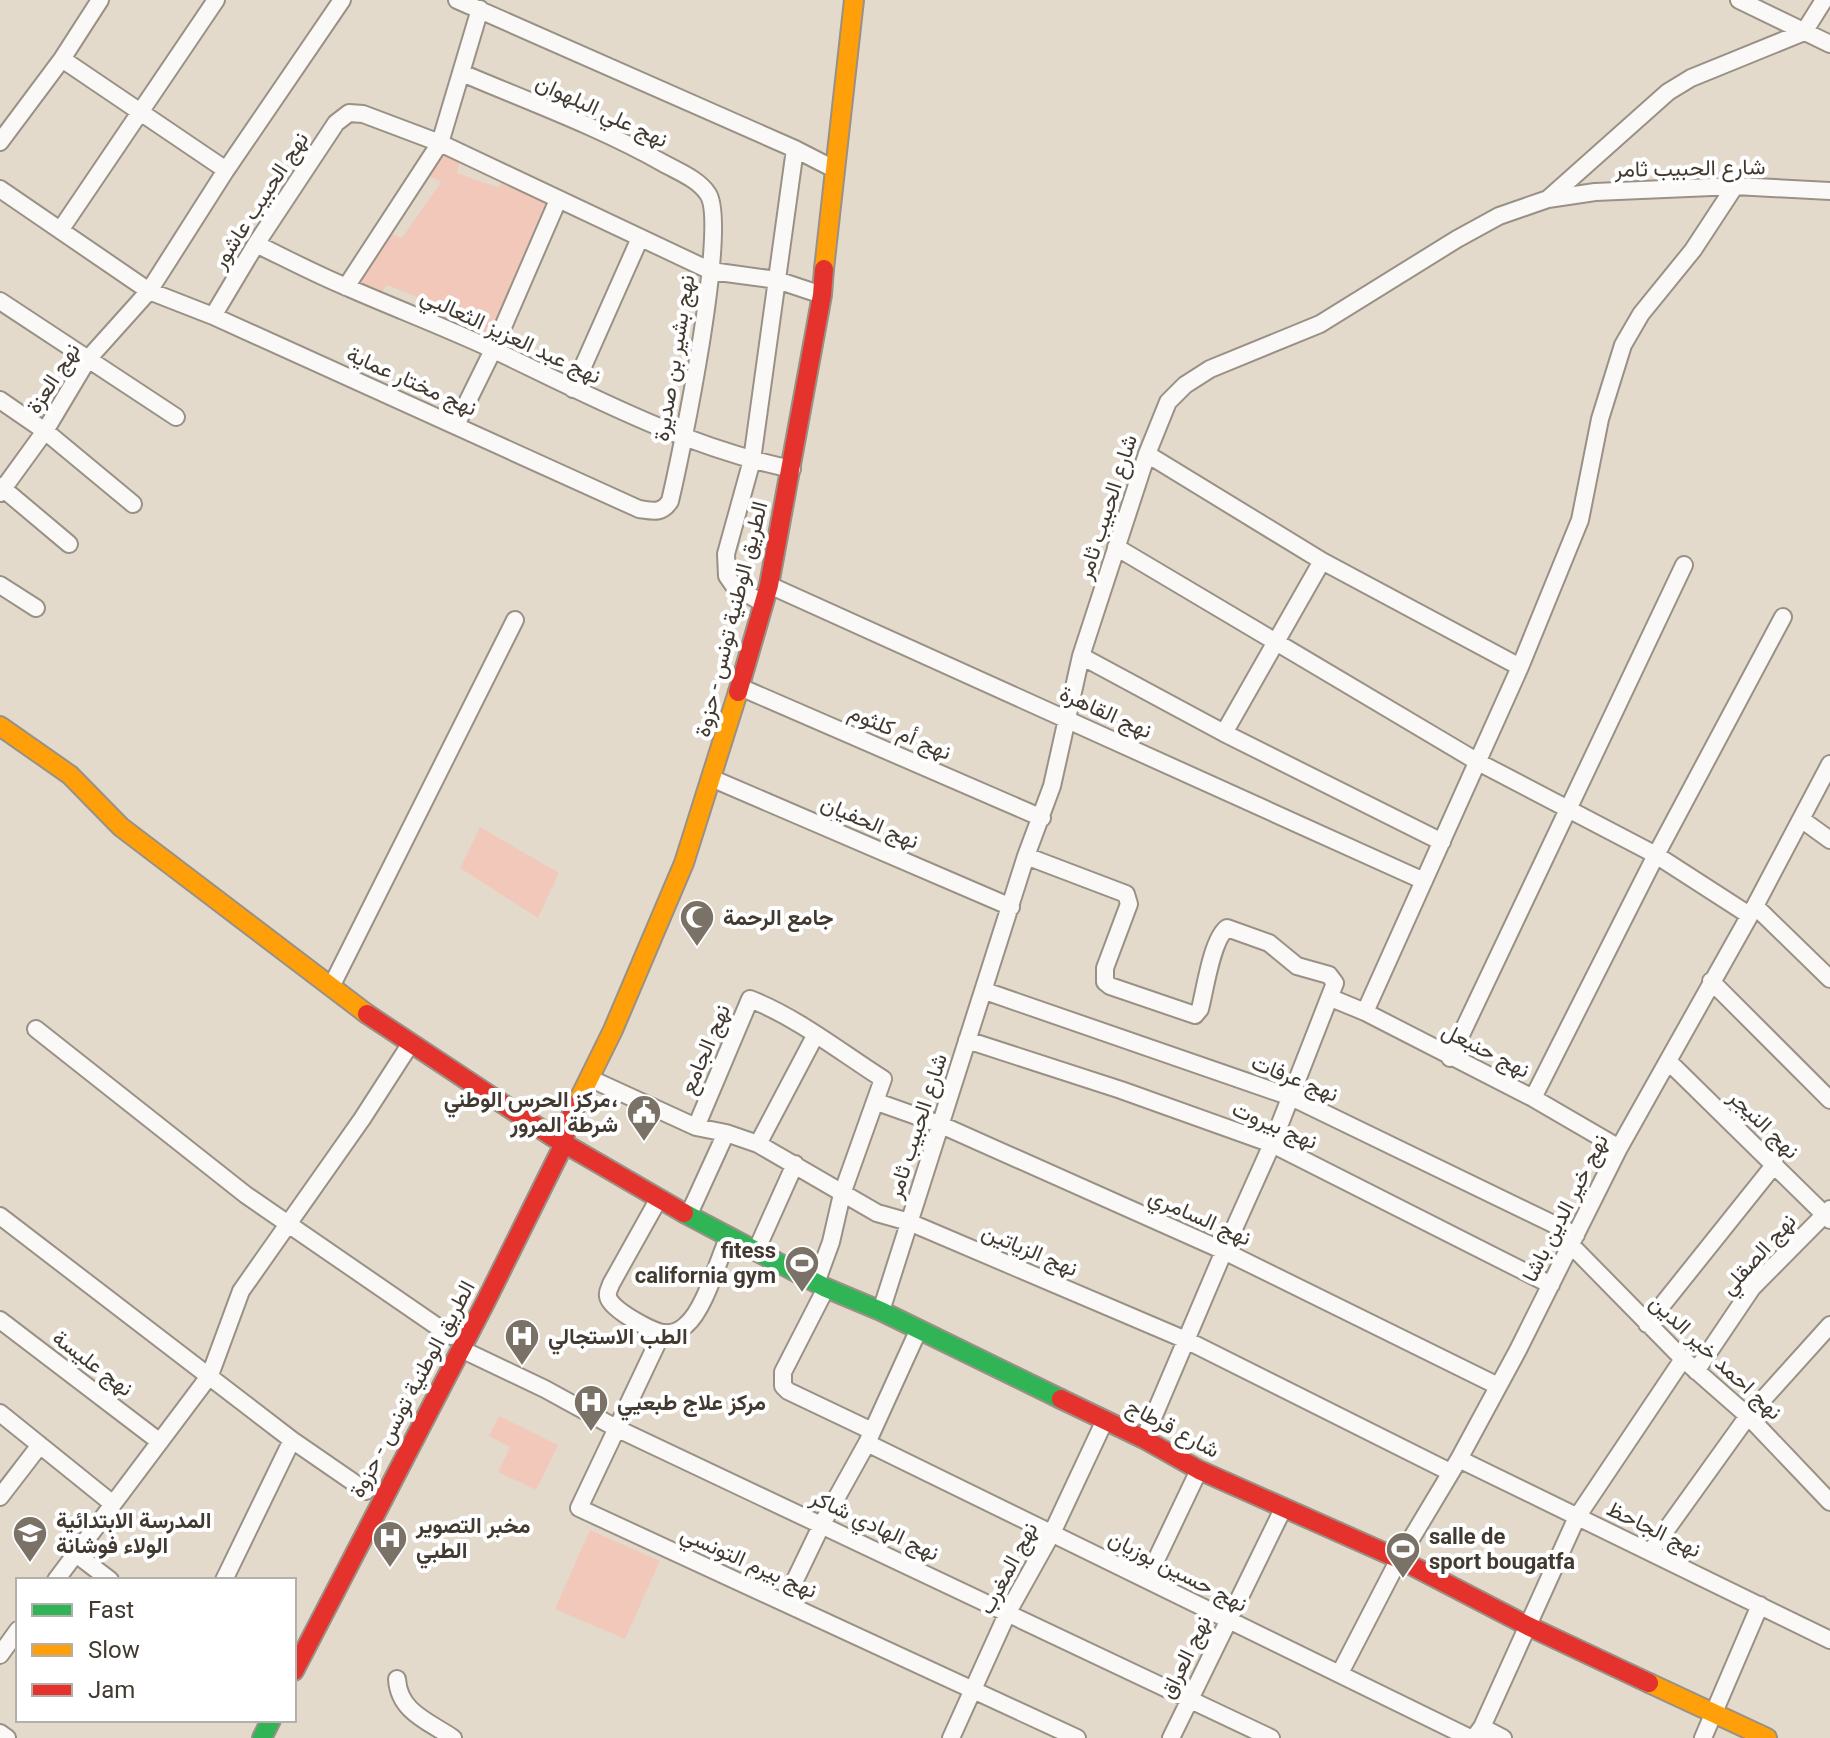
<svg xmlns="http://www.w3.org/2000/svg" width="1830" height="1738" viewBox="0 0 1830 1738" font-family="Roboto,Vazirmatn,sans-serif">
<rect width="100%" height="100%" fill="#e4dacc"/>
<path fill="#f2c8bb" d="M 442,154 L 460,161 L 457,173 L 499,188 L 504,178 L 548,201 L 487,339 L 443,319 L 448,309 L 387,285 L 382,292 L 357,281 L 390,233 L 402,238 L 441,182 L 429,176 Z
M 480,827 L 559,873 L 538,918 L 460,868 Z
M 499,1416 L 558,1445 L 536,1490 L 498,1472 L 510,1447 L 489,1436 Z
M 590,1530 L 660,1561 L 625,1639 L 555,1609 Z"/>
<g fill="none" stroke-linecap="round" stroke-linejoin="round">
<g stroke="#999186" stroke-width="20">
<path id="street" d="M 457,0 L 795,149 L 834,169
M 1739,0 L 1830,44
M 62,59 L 226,170
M 0,142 L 62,59 L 100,0
M 0,189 L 149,291 L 213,316 L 639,509 C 653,511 662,514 670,501 C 681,455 729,225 708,194 C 698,179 679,172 663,163 C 599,127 530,102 462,73
M 1549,198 L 1668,92 L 1691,78 L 1804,32 L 1824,0
M 61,229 L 216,0
M 256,244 C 287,259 317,275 349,288 C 397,309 447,328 494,350 C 590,396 688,448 792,469
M 346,287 L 440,143 L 480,9
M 0,301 L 176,417
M 213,316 L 256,244 L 336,123 L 349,113 L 363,114 L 440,143 L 711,271 L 777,280 L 822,295
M 573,389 L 640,238
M 0,400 L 45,431 L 133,504
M 456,425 L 493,350 L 558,200
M 1147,454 L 1322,561 L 1520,667
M 0,486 L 69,544
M 0,493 L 45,431 L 88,359 L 149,291 L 226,170 L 342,0
M 1116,547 L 1478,762 L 1656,855 L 1749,915
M 0,585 L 36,608
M 769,585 L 1424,881
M 764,604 L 734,586 L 727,576 L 726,554 L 752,460 L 795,149
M 1081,656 L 1224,733 L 1442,842
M 740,687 L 1042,818
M 1224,733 L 1322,561
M 711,778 L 1011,907
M 1801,819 L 1830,840
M 1026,856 L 1126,894 L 1129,904 L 1105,968 L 1105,982 L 1110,986 L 1195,1015 L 1200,1009 C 1205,990 1212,939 1227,928 L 1269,943 L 1297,966 L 1329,975 L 1335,983 L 1272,1144 L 1224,1251 L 1144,1439
M 1755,906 L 1830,979
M 1711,981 L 1830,1100
M 331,987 L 515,620
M 985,991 L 1291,1097 L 1576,1235
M 1331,998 L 1365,1012 L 1533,1098 L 1619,1148
M 1365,1012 L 1520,667 L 1580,520 L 1600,419 L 1623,345 L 1641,314 L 1693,250 L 1735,186
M 36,1029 L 246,1195 L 451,1336
M 967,1040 L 1121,1090 L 1272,1144 L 1551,1285
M 1450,1058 L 1684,565
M 1668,1061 L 1830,1220
M 589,1078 L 696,1127 L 726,1133 L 758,1144 L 877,1213 L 909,1222 L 1186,1340 L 1450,1472
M 1533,1098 L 1656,855 L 1783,617
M 877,1102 L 939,1124 L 1224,1251 L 1498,1386
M 696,1127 L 750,999 C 798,1018 839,1051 883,1079 L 842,1194 L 831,1242 L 816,1283
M 758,1144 L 815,1036
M 658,1200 L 611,1284 C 610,1288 607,1291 608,1296 C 608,1308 651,1331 663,1333 C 671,1334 680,1331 686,1325 C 705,1309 718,1260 729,1236
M 689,1214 L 726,1133
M 0,1216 L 292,1440 L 366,1491
M 1571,1245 L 1683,1359 L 1748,1416 L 1830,1502
M 756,1251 L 795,1164
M 826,1288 L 783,1372 L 783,1386 L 788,1391 L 872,1431
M 881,1311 L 1026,856 L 1052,786 L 1081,656 L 1147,454 L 1168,402 L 1185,385 L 1210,369 L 1320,324 L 1457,239 L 1499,216 L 1548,199 L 1595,192 L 1735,186 L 1830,191
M 0,1320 L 160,1442
M 1647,1324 L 1775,1164
M 662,1333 L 579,1508 L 1077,1738
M 461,1349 L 545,1389 L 616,1428 L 1271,1738
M 1696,1371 L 1752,1288 L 1830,1209
M 0,1413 L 113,1504
M 867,1443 L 1470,1738
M 1459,1459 L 1830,1640
M 0,1497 L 40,1445
M 1651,1551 L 1748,1416 L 1830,1325
M 76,1554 L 110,1580
M 1147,1579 L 1199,1470
M 56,1580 L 210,1375 L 241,1291 L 362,1119 L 411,1043
M 224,1580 L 292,1440
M 785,1601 L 822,1524 L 867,1443 L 918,1331
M 0,1655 L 18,1630
M 1340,1673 L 1399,1559 L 1459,1459 L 1518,1350 L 1619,1148 L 1755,906 L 1830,764
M 397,1679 C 399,1712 428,1721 453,1738
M 1482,1727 L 1503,1738
M 0,1733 L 7,1738
M 951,1738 L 1008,1612 L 1052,1533 L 1105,1420
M 1171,1738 L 1283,1509
M 1474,1738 L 1482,1727 L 1577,1517 L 1683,1359
M 1703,1738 L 1760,1605"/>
</g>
<g stroke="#999186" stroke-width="22">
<path id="fast" d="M 684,1213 L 826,1288 L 881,1311 L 1061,1399
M 262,1738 L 271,1720"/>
</g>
<g stroke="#999186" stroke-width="22">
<path id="slow" d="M 824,269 L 854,0
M 0,726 L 70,775 L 121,827 L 367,1014
M 577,1103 L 613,1030 L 684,863 L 738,692
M 1649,1683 L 1767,1738"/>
</g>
<g stroke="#999186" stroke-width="22">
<path id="jam" d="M 738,692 L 769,585 L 822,295 L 824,269
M 367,1014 L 553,1137 L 684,1213
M 1061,1399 L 1144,1439 L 1199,1470 L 1399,1559 L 1528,1626 L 1649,1683
M 294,1671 L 485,1303 L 564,1144 L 566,1127 L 577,1103"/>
</g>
<use href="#street" stroke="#fbf9f7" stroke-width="16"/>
<use href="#fast" stroke="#30b455" stroke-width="18"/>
<use href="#slow" stroke="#ff9f0a" stroke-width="18"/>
<use href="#jam" stroke="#e5322d" stroke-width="18"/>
</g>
<defs>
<g id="mosque-pin" transform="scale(1.8)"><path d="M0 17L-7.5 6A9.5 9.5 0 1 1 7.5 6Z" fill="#7b7267" stroke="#fff"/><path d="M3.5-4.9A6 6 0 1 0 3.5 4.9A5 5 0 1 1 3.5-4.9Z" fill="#fff"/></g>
<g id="civic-pin" transform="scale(1.8)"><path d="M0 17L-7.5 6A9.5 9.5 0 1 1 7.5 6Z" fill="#7b7267" stroke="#fff"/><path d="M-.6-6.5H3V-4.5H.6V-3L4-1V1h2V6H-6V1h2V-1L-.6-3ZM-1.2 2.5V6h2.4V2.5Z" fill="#fff"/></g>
<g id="stadium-pin" transform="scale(1.8)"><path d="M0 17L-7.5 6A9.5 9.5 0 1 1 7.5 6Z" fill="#7b7267" stroke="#fff"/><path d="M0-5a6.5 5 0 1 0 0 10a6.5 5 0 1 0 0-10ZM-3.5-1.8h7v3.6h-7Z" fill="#fff"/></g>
<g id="hospital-pin" transform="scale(1.8)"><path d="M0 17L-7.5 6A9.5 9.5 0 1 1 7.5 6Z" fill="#7b7267" stroke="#fff"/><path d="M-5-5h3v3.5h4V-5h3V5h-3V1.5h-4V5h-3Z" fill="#fff"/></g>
<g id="school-pin" transform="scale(1.8)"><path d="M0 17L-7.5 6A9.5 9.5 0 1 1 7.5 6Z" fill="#7b7267" stroke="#fff"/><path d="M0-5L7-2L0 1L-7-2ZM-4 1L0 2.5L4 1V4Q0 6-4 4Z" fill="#fff"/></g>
</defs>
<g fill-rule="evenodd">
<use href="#mosque-pin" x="697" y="917"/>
<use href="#civic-pin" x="644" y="1112"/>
<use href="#stadium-pin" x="802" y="1263"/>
<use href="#hospital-pin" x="522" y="1336"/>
<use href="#hospital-pin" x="591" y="1402"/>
<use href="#school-pin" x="30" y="1533"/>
<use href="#hospital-pin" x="390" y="1538"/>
<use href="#stadium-pin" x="1403" y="1549"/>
</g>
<g text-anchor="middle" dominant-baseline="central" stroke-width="8" stroke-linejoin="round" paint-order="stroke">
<g font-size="22" fill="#423a30" stroke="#fff">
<text transform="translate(602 111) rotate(25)">نهج علي البلهوان</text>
<text transform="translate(1690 168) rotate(-1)">شارع الحبيب ثامر</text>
<text transform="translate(260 200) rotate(-57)">نهج الحبيب عاشور</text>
<text transform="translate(511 336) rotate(25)">نهج عبد العزيز الثعالبي</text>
<text transform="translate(674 358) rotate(-81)">نهج بشير بن صديرة</text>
<text transform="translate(53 378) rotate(-57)">نهج العزة</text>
<text transform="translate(412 381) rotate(24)">نهج مختار عماية</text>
<text transform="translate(1107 507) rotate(-72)">شارع الحبيب ثامر</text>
<text transform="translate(731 619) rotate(-76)">الطريق الوطنية تونس - حزوة</text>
<text transform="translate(1106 712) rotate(24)">نهج القاهرة</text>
<text transform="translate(900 732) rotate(23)">نهج أم كلثوم</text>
<text transform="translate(870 822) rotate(23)">نهج الحفيان</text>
<text transform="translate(705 1049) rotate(-67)">نهج الجامع</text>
<text transform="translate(1486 1050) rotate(27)">نهج حنبعل</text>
<text transform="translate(1295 1078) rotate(22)">نهج عرفات</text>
<text transform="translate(1764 1124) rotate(44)">نهج النيجر</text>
<text transform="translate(1275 1125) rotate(23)">نهج بيروت</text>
<text transform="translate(917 1126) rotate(-72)">شارع الحبيب ثامر</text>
<text transform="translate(1565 1208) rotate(-63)">نهج خير الدين باشا</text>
<text transform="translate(1200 1217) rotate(24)">نهج السامري</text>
<text transform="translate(1030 1250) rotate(23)">نهج الزياتين</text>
<text transform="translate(1758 1254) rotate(-48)">نهج الصقلي</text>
<text transform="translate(1716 1357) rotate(43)">نهج احمد خير الدين</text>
<text transform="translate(93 1363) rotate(37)">نهج عليسة</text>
<text transform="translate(412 1389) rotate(-62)">الطريق الوطنية تونس - حزوة</text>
<text transform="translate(1173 1428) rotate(28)">شارع قرطاج</text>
<text transform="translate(875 1525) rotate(25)">نهج الهادي شاكر</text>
<text transform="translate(1654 1529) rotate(26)">نهج الجاحظ</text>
<text transform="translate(749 1562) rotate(24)">نهج بيرم التونسي</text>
<text transform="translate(1008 1568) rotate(-62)">نهج المغرب</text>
<text transform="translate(1178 1571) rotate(27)">نهج حسين بوزيان</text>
<text transform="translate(1185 1657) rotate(-64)">نهج العراق</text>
</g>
<g font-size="22" font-weight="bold" fill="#423a30" stroke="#fff" text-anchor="start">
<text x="723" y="917">جامع الرحمة</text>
<text x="618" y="1099" text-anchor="end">مركز الحرس الوطني،<tspan x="618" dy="25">شرطة المرور</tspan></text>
<text x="776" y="1250" text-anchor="end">fitess<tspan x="776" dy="25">california gym</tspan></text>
<text x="548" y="1336">الطب الاستجالي</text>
<text x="617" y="1402">مركز علاج طبعيي</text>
<text x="56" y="1520">المدرسة الابتدائية<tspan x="56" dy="25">الولاء فوشانة</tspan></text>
<text x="416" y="1525">مخبر التصوير<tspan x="416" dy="25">الطبي</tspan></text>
<text x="1429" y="1536">salle de<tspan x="1429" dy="25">sport bougatfa</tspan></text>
</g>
</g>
<rect x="16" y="1578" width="280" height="144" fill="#ffffff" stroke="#b3b0ac" stroke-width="2"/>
<rect x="32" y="1604" width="40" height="12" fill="#30b455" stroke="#b3b0ac" stroke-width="2"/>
<text x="88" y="1618" font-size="24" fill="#423a30">Fast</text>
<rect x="32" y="1644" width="40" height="12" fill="#ff9f0a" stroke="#b3b0ac" stroke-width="2"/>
<text x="88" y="1658" font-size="24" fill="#423a30">Slow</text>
<rect x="32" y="1684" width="40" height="12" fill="#e5322d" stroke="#b3b0ac" stroke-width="2"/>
<text x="88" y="1698" font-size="24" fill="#423a30">Jam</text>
</svg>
